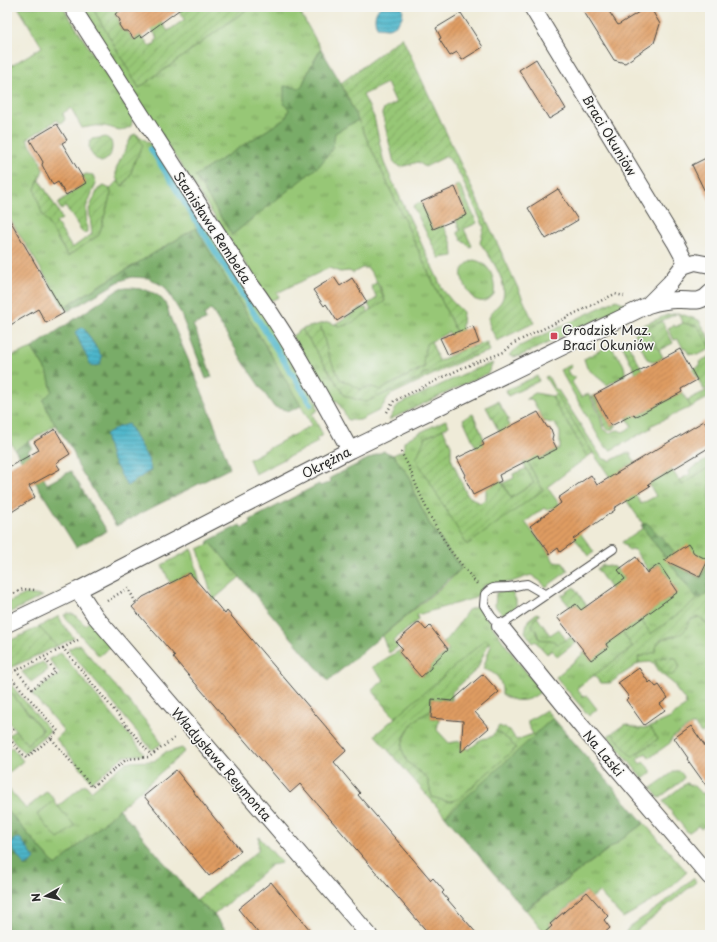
<svg xmlns="http://www.w3.org/2000/svg" width="717" height="942" viewBox="0 0 717 942" font-family="'Playpen Sans',sans-serif">
<defs>
<pattern id="grass-tufts" width="24" height="20" patternUnits="userSpaceOnUse"><rect width="24" height="20" fill="#97c776"/><path d="M3 7l-1-3M5 7V3M7 7l1-3M15 17l-1-3M17 17v-4M19 17l1-3" fill="none" stroke="#7ba261"/></pattern>
<pattern id="forest-firs" width="22" height="20" patternUnits="userSpaceOnUse"><rect width="22" height="20" fill="#79ac67"/><path d="M5 1l3.5 6h-7zM16 11l3.5 6h-7z" fill="#638c55"/></pattern>
<pattern id="garden-furrows" width="10" height="10" patternUnits="userSpaceOnUse"><rect width="10" height="10" fill="#97c776"/><path d="M-1 1l2-2M0 10L10 0M9 11l2-2" fill="none" stroke="#7ba261"/></pattern>
<pattern id="water-rules" width="6" height="5" patternUnits="userSpaceOnUse"><rect width="6" height="5" fill="#4db6cb"/><path d="M0 2.5h6" fill="none" stroke="#4094a5"/></pattern>
<pattern id="building-hatch" width="6" height="6" patternUnits="userSpaceOnUse"><rect width="6" height="6" fill="#df9c62"/><path d="M-1 1l2-2M0 6l6-6M5 7l2-2" fill="none" stroke="#b57f51"/></pattern>
</defs>
<rect width="100%" height="100%" fill="#f6f6f2"/>
<filter id="ink" filterUnits="userSpaceOnUse"><feTurbulence type="fractalNoise" baseFrequency=".025" numOctaves="2"/><feDisplacementMap in="SourceGraphic" scale="8" xChannelSelector="R" yChannelSelector="G"/><feConvolveMatrix kernelMatrix="1 2 1 2 8 2 1 2 1" color-interpolation-filters="sRGB"/></filter>
<filter id="wash" filterUnits="userSpaceOnUse"><feTurbulence type="fractalNoise" baseFrequency=".012" numOctaves="4" result="noise"/><feDisplacementMap in="SourceGraphic" scale="16" xChannelSelector="R" yChannelSelector="G"/><feGaussianBlur stdDeviation="0.9" result="paint"/><feColorMatrix in="noise" values="0 0 0 0 0 0 0 0 0 0 0 0 0 0 0 0 0 1.4 0 .05"/><feComposite in="paint" operator="in"/></filter>
<g filter="url(#wash)">
<rect width="100%" height="100%" fill="#efebd8"/>
<path fill="url(#grass-tufts)" stroke="#617950" d="M 18,7 L 63,7 L 133,117 L 131,126 C 119,134 115,127 102,126 C 95,125 89,127 82,128 L 71,108 L 63,113 L 65,119 L 63,122 L 59,123 L 57,120 L 27,139 L 39,158 L 43,170 L 35,189 L 59,242 L 68,256 L 99,235 L 111,193 L 110,189 L 117,181 L 123,186 L 130,176 L 135,160 L 142,145 L 136,134 L 153,145 L 256,301 L 318,404 L 316,406 L 318,410 L 312,414 L 323,435 L 316,439 L 318,442 L 255,474 L 249,459 L 312,425 L 196,228 L 64,307 L 7,214 L 7,68 L 42,47 Z
M 83,7 L 92,7 L 139,88 L 250,7 L 297,7 L 321,49 L 311,66 L 301,88 L 289,109 L 287,118 L 195,176 L 232,235 L 333,148 L 334,133 L 358,120 L 464,349 L 459,351 L 449,332 L 426,344 L 425,366 L 381,390 L 372,387 L 360,389 L 340,379 L 329,357 L 320,324 L 329,322 L 339,326 L 347,325 L 385,301 L 380,286 L 368,268 L 362,268 L 353,273 L 349,271 L 340,272 L 329,268 L 277,293 L 279,297 L 270,301 L 82,15 Z
M 473,260 C 490,262 496,280 494,294 C 488,302 482,303 474,299 C 469,291 455,275 465,266 C 467,263 471,262 473,260 Z
M 616,300 L 629,305 L 520,356 L 512,357 L 509,355 L 518,347 Z
M 678,313 L 647,328 L 663,357 L 655,362 L 647,359 L 635,334 L 636,333 L 634,329 L 667,315 Z
M 683,323 L 698,326 L 710,347 L 710,349 L 698,355 L 689,354 L 684,347 L 683,348 L 678,339 L 674,340 L 668,328 L 674,325 L 675,327 Z
M 302,329 L 345,396 L 366,402 L 420,378 L 423,373 L 488,345 L 490,351 L 466,359 L 390,395 L 380,410 L 360,420 L 348,420 L 337,400 L 332,403 L 292,336 Z
M 610,345 C 616,356 626,361 625,375 L 607,385 L 587,368 L 584,359 Z
M 32,348 L 48,374 L 52,391 L 51,418 L 56,425 L 15,450 L 7,436 L 7,358 Z
M 493,363 L 488,373 L 389,420 L 398,405 L 470,371 Z
M 571,365 L 572,367 L 567,370 L 571,377 L 575,376 L 575,379 L 572,382 L 581,397 L 589,394 L 600,416 L 603,429 L 609,433 L 618,430 L 623,432 L 632,427 L 627,418 L 633,414 L 635,417 L 682,392 L 691,407 L 650,426 L 651,428 L 611,450 L 604,446 L 560,370 Z
M 537,376 L 539,381 L 508,396 L 506,390 Z
M 548,376 L 554,388 L 558,390 L 602,458 L 610,461 L 626,453 L 630,453 L 635,462 L 620,471 L 634,495 L 636,495 L 641,504 L 656,496 L 649,484 L 672,470 L 682,485 L 710,466 L 710,562 L 701,578 L 687,572 L 643,524 L 593,453 L 545,377 Z
M 535,393 L 552,396 L 558,409 L 569,425 L 587,457 L 547,487 L 594,552 L 588,556 L 552,507 L 547,510 L 544,508 L 525,522 L 551,556 L 554,562 L 563,563 L 568,571 L 546,587 L 540,581 L 531,575 L 511,582 L 485,585 L 475,598 L 417,615 L 418,620 L 393,641 L 398,647 L 389,653 L 382,636 L 449,581 L 461,569 L 429,523 L 413,490 L 410,477 L 393,455 L 404,450 L 404,442 L 407,439 L 445,420 L 447,421 L 449,426 L 425,438 L 466,544 L 543,490 L 524,456 L 536,450 L 540,458 L 560,448 L 560,432 L 555,424 L 544,421 L 533,401 L 531,399 L 526,399 Z
M 527,468 L 534,483 L 511,498 L 503,483 L 514,478 L 513,474 Z
M 643,528 L 698,600 L 651,634 L 640,619 L 678,592 L 659,564 L 649,571 L 634,549 L 629,551 L 622,542 Z
M 211,543 L 240,577 L 213,600 L 198,549 Z
M 192,549 L 200,584 L 191,573 L 170,583 L 162,565 Z
M 502,590 L 512,592 L 516,600 L 516,605 L 513,611 L 502,614 L 495,606 L 496,593 Z
M 26,594 L 43,596 L 7,614 L 7,603 Z
M 478,606 L 515,658 L 541,691 C 530,702 515,704 502,694 C 503,680 496,672 483,669 L 491,645 L 486,640 L 395,718 L 372,690 L 384,680 L 372,667 L 402,649 L 402,650 L 399,652 L 419,675 L 423,671 L 428,672 L 431,669 L 431,665 L 449,650 L 443,643 L 457,626 L 468,610 Z
M 68,613 L 75,615 L 85,625 L 90,621 L 111,646 L 99,656 L 67,620 L 64,615 Z
M 59,616 L 62,623 L 74,638 L 57,646 L 39,627 Z
M 537,617 L 550,635 L 559,629 L 566,640 L 558,645 C 552,638 546,641 539,639 L 536,630 L 532,626 L 534,619 Z
M 700,617 L 710,628 L 710,729 L 701,733 L 695,725 L 691,725 L 672,738 L 670,743 L 649,758 L 646,753 L 637,759 L 640,764 L 643,762 L 651,770 L 651,773 L 643,779 L 608,736 L 612,733 L 632,757 L 658,739 L 650,727 L 670,718 L 686,705 L 685,700 L 678,692 L 674,684 L 660,673 L 654,663 L 650,662 L 639,663 L 638,657 L 654,652 C 656,649 657,643 660,641 C 664,637 671,639 675,636 C 685,631 684,619 700,617 Z
M 622,632 L 633,647 L 577,688 L 583,697 L 587,696 L 597,709 L 589,716 L 556,677 L 585,652 L 591,660 L 608,648 L 606,644 Z
M 79,644 L 156,733 L 161,744 L 152,750 L 68,649 Z
M 61,653 L 144,753 L 142,755 L 124,756 L 92,782 L 56,739 L 64,731 L 32,694 L 60,674 L 49,659 Z
M 7,680 L 50,731 L 24,753 L 9,735 L 15,730 L 27,744 L 43,730 L 10,692 L 7,694 L 7,690 L 8,689 L 7,687 Z
M 546,710 L 553,718 L 534,736 L 528,725 L 528,721 Z
M 431,711 L 431,718 L 439,719 L 437,730 L 449,743 L 460,741 L 468,750 L 482,739 L 491,737 L 496,731 L 509,740 L 516,748 L 458,799 C 449,803 441,801 432,797 L 427,778 L 407,762 L 402,750 L 402,744 L 411,724 L 420,716 Z
M 182,748 L 185,751 L 119,809 L 56,866 L 7,810 L 7,787 L 26,809 L 47,791 L 55,800 L 37,814 L 58,839 L 74,826 L 58,806 L 85,784 L 91,791 L 126,762 L 154,761 L 167,751 L 169,752 Z
M 675,771 C 679,770 682,773 684,777 L 682,781 L 659,798 L 651,788 Z
M 686,783 L 694,786 L 701,793 L 710,794 L 710,822 L 701,829 L 698,826 L 688,833 L 663,801 Z
M 644,823 L 687,872 L 662,895 L 623,918 L 599,892 L 592,898 L 586,891 L 549,924 L 559,935 L 547,935 L 526,910 Z
M 259,837 L 282,863 L 271,865 L 214,915 L 196,900 L 258,851 Z
M 693,878 L 696,882 L 631,935 L 624,935 L 629,927 L 660,906 Z"/>
<path fill="url(#forest-firs)" stroke="#526c49" d="M 321,49 L 341,83 L 358,120 L 335,133 L 333,148 L 320,165 L 232,235 L 195,176 L 286,118 L 289,109 L 284,104 L 284,86 L 301,88 L 311,66 Z
M 196,228 L 301,406 L 290,411 L 274,407 L 249,371 L 211,309 L 204,315 L 206,320 L 193,325 L 197,334 L 212,377 L 206,379 L 180,312 L 165,287 L 148,278 L 132,277 L 120,281 L 68,311 L 64,307 Z
M 127,288 C 142,288 159,291 166,305 C 168,308 169,314 170,317 L 207,404 L 230,468 L 116,526 L 78,466 L 73,451 L 51,418 L 43,400 L 52,391 L 48,374 L 32,348 L 119,289 Z
M 29,441 L 32,448 L 28,451 L 47,484 L 71,471 L 107,531 L 76,547 L 15,450 Z
M 384,451 L 393,455 L 410,477 L 413,490 L 429,523 L 461,569 L 328,681 L 211,543 L 207,545 L 208,541 L 240,525 L 242,528 L 251,523 L 250,520 L 319,484 L 320,486 L 331,482 L 330,478 Z
M 647,523 L 668,544 L 684,565 L 689,568 L 687,572 L 701,578 L 710,562 L 710,590 L 698,600 L 643,528 L 641,525 Z
M 553,718 L 644,823 L 525,910 L 445,816 Z
M 119,809 L 196,900 L 214,915 L 230,935 L 7,935 L 7,810 L 56,866 Z"/>
<path fill="#97c776" stroke="#617950" d="M 10,692 L 42,730 L 27,744 L 7,720 L 7,695 Z
M 12,747 L 23,761 L 7,774 L 7,751 Z
M 53,801 L 75,826 L 58,839 L 37,815 Z"/>
<path fill="url(#garden-furrows)" stroke="#617950" d="M 92,7 L 116,7 L 119,12 L 115,15 L 119,20 L 119,25 L 123,31 L 128,32 L 133,40 L 140,35 L 149,46 L 156,43 L 155,41 L 158,39 L 150,27 L 160,20 L 168,31 L 185,19 L 179,11 L 182,7 L 250,7 L 139,88 Z
M 402,37 L 534,323 L 497,341 C 495,335 490,330 489,323 C 487,312 498,308 502,300 C 510,284 489,255 480,243 L 484,227 L 460,175 L 447,156 L 425,167 L 418,162 L 401,167 L 394,163 L 382,113 L 384,109 L 396,103 L 387,83 L 363,95 L 374,117 L 384,163 L 443,290 L 451,300 L 463,312 L 462,327 L 469,348 L 487,342 L 488,345 L 430,373 L 423,373 L 420,378 L 366,402 L 345,396 L 302,329 L 320,324 L 329,357 L 340,379 L 360,389 L 372,387 L 381,390 L 425,367 L 423,362 L 426,344 L 431,341 L 439,361 L 464,349 L 341,83 Z
M 136,134 L 143,145 L 135,160 L 130,176 L 122,186 L 116,178 L 116,169 L 132,135 Z
M 106,137 L 111,141 C 114,150 110,160 101,162 C 92,158 85,146 92,139 Z
M 86,174 L 93,175 L 96,183 L 86,208 L 87,232 L 83,233 L 66,207 L 61,210 L 58,204 L 59,202 L 84,184 L 85,180 L 82,176 Z
M 39,179 L 57,209 L 62,219 L 56,222 L 72,248 L 92,234 L 89,209 L 98,189 L 104,186 L 110,189 L 111,193 L 99,235 L 68,256 L 41,211 L 35,189 Z
M 459,184 L 477,223 L 464,229 L 472,246 L 471,247 L 462,241 L 457,232 L 460,231 L 456,220 L 467,215 L 455,186 Z
M 421,202 L 433,230 L 443,225 L 448,236 L 449,236 L 452,244 L 453,256 L 439,258 L 413,206 Z
M 377,282 L 385,301 L 371,310 L 368,304 L 377,298 L 371,286 Z
M 361,308 L 366,308 L 368,312 C 359,318 346,330 335,324 Z
M 678,313 L 699,320 L 710,339 L 710,347 L 698,326 L 683,323 Z
M 662,321 L 673,343 L 659,350 L 647,328 Z
M 625,339 L 642,369 L 636,373 L 620,341 Z
M 710,356 L 710,387 L 704,390 L 693,369 L 700,366 L 699,362 Z
M 710,389 L 710,397 L 691,407 L 687,400 Z
M 556,394 L 593,453 L 587,457 L 569,425 L 558,409 L 552,396 Z
M 594,395 L 611,426 L 617,424 L 614,429 L 608,430 L 604,426 L 602,417 L 592,396 Z
M 498,401 L 509,420 L 507,421 L 513,432 L 502,437 L 486,407 Z
M 473,414 L 484,439 L 482,441 L 487,450 L 479,454 L 463,419 Z
M 443,429 L 451,445 L 451,458 L 467,495 L 480,503 L 486,499 L 486,488 L 501,481 L 511,498 L 534,483 L 523,463 L 527,461 L 543,490 L 467,545 L 416,459 L 425,438 Z
M 710,458 L 710,466 L 682,485 L 679,480 L 690,474 L 689,470 Z
M 603,565 L 615,567 L 629,585 L 615,595 L 597,569 Z
M 574,587 L 591,612 L 585,617 L 576,604 L 570,607 L 561,596 Z
M 709,591 L 710,594 L 710,628 L 700,617 C 686,619 691,623 684,631 C 678,638 667,635 660,641 C 657,643 656,648 655,652 L 638,657 L 639,663 L 610,683 L 600,683 L 594,675 L 633,647 L 622,632 L 640,619 L 651,634 Z
M 537,613 L 540,615 L 534,619 L 532,626 L 536,630 L 539,639 C 547,641 551,638 558,644 L 571,637 L 575,643 L 557,657 L 552,650 L 547,654 L 535,641 L 533,643 L 525,632 L 528,620 Z
M 39,627 L 57,646 L 10,668 L 7,665 L 7,642 Z
M 486,639 L 489,642 L 477,669 L 452,692 L 452,700 L 432,699 L 431,711 C 414,719 408,726 402,744 L 402,750 L 407,762 L 427,778 L 432,797 L 449,802 L 458,799 L 516,748 L 509,740 L 496,731 L 499,726 L 510,730 L 516,740 L 533,734 L 534,736 L 445,816 L 375,735 Z
M 660,657 L 676,658 L 679,665 C 677,676 668,679 661,669 C 659,667 657,664 655,661 Z
M 43,662 L 48,670 L 31,682 L 22,672 Z
M 625,724 L 639,729 L 650,727 L 658,739 L 632,757 L 612,733 Z"/>
<path fill="url(#water-rules)" stroke="#3c707b" d="M 380,7 L 402,7 C 405,17 398,27 387,28 C 384,28 380,27 377,27 C 374,19 374,14 380,7 Z
M 83,327 L 102,357 L 100,365 L 91,366 L 75,332 Z
M 128,424 L 148,459 L 151,470 L 127,486 L 111,457 L 105,435 L 118,427 Z
M 20,838 L 35,859 L 31,863 L 25,866 L 10,846 L 14,839 Z"/>
<g fill="none" stroke-linecap="round" stroke-linejoin="round">
<path stroke="#4db6cb" stroke-width="6" d="M 151,149 L 311,404"/>
</g>
<g id="blocks">
<path fill="url(#building-hatch)" d="M 125,7 L 183,7 L 142,37 L 140,35 L 134,39 L 128,31 L 123,31 L 119,25 L 120,20 L 115,14 Z
M 581,7 L 606,7 L 618,25 L 647,7 L 650,7 L 660,24 L 654,43 L 625,63 L 614,60 Z
M 461,13 L 483,47 L 462,60 L 457,52 L 450,56 L 439,39 L 441,38 L 436,28 Z
M 536,59 L 566,109 L 549,119 L 519,70 Z
M 57,124 L 67,140 L 62,143 L 86,183 L 66,195 L 58,182 L 53,185 L 42,165 L 43,162 L 30,140 Z
M 710,156 L 710,202 L 692,165 Z
M 455,187 L 467,215 L 433,229 L 421,202 Z
M 558,189 L 578,220 L 546,239 L 528,208 Z
M 7,215 L 64,313 L 46,323 L 38,309 L 7,327 Z
M 334,277 L 340,286 L 352,278 L 367,302 L 337,321 L 326,304 L 324,306 L 313,290 Z
M 473,326 L 479,343 L 448,355 L 440,338 Z
M 680,349 L 697,380 L 681,389 L 682,392 L 635,417 L 634,414 L 611,426 L 594,395 Z
M 538,412 L 547,427 L 551,429 L 553,435 L 552,439 L 557,449 L 539,458 L 538,455 L 499,475 L 501,481 L 473,495 L 464,476 L 466,475 L 457,458 L 484,445 L 482,441 Z
M 704,421 L 710,431 L 710,447 L 648,484 L 650,486 L 614,508 L 615,510 L 573,539 L 575,541 L 560,552 L 558,548 L 550,554 L 530,526 L 561,503 L 558,498 L 591,475 L 597,485 Z
M 55,429 L 70,454 L 56,463 L 60,469 L 29,486 L 35,497 L 7,515 L 7,468 L 39,450 L 34,442 Z
M 688,544 L 694,553 L 708,560 L 700,577 L 664,560 Z
M 636,557 L 647,573 L 659,564 L 678,592 L 606,644 L 608,648 L 591,660 L 557,617 L 576,604 L 581,610 L 625,579 L 618,570 Z
M 190,573 L 225,614 L 227,611 L 345,749 L 346,751 L 334,762 L 360,793 L 358,795 L 431,880 L 433,878 L 444,891 L 442,893 L 478,935 L 430,935 L 300,784 L 290,793 L 182,668 L 173,657 L 175,656 L 132,607 L 143,597 Z
M 419,622 L 426,630 L 430,626 L 448,649 L 431,665 L 431,668 L 421,677 L 399,652 L 403,649 L 396,642 Z
M 639,668 L 649,683 L 651,681 L 656,687 L 659,685 L 668,698 L 660,704 L 665,710 L 644,725 L 626,700 L 629,697 L 618,683 Z
M 483,674 L 499,692 L 475,712 L 489,728 L 461,752 L 463,721 L 431,718 L 432,699 L 452,701 Z
M 691,726 L 710,753 L 710,791 L 687,759 L 688,758 L 674,738 Z
M 176,770 L 241,851 L 209,876 L 144,796 Z
M 271,882 L 289,904 L 314,935 L 260,935 L 238,909 Z
M 587,892 L 608,916 L 604,920 L 610,928 L 602,935 L 542,935 L 552,926 L 550,924 Z"/>
</g>
</g>
<g filter="url(#ink)">
<use href="#blocks" fill-opacity="0" stroke="#484845" stroke-width="1"/>
<g fill="none" stroke-linecap="round" stroke-linejoin="round">
<g stroke="#484845" stroke-width="10">
<path id="lane" d="M 546,595 L 527,584 C 521,584 515,587 508,587 C 496,588 494,585 485,594 L 484,605 L 491,616 L 500,626 L 613,549"/>
</g>
<g stroke="#484845" stroke-width="18">
<path id="street" d="M 72,7 L 248,281 C 287,333 318,392 350,450
M 532,7 L 675,242 L 687,264
M 649,304 L 670,283 L 683,266 L 695,262 L 710,265
M 78,590 L 95,616 L 369,935
M 7,624 L 78,590 L 350,450 L 648,305 C 658,302 667,300 677,300 C 690,299 700,305 710,293
M 500,626 L 583,728 L 710,877"/>
</g>
<path stroke="#484845" stroke-width="2.5" stroke-dasharray="1 3" stroke-linecap="butt" d="M 387,412 L 394,401 L 462,368 L 504,352 L 514,343 L 615,294 L 624,296
M 401,452 L 409,467 L 417,487 L 429,514 L 449,549 L 477,584
M 7,597 L 23,589 L 35,590
M 107,601 L 128,588 L 136,603
M 63,648 L 80,639
M 16,670 L 32,689 L 55,672 L 44,657
M 7,673 L 58,731 L 51,738 L 92,787 L 127,759 L 149,757 L 176,737
M 8,674 L 63,648 L 151,755
M 7,735 L 14,729
M 7,736 L 26,758 L 51,738"/>
<use href="#lane" stroke="#fff" stroke-width="8"/>
<use href="#street" stroke="#fff" stroke-width="16"/>
</g>
</g>
<rect fill="#d1495b" stroke="#f6f6f2" stroke-width="1.5" x="550" y="332" width="8" height="8" rx="2"/>
<g text-anchor="middle" dominant-baseline="central" stroke-width="3" stroke-linejoin="round" paint-order="stroke">
<g font-size="13" fill="#2b2b2b" stroke="#f6f6f2">
<text transform="translate(610 135) rotate(59)">Braci Okuniów</text>
<text transform="translate(213 227) rotate(57)">Stanisława Rembeka</text>
<text transform="translate(326 462) rotate(-27)">Okrężna</text>
<text transform="translate(604 753) rotate(50)">Na Laski</text>
<text transform="translate(222 764) rotate(49)">Władysława Reymonta</text>
</g>
<g font-size="13" fill="#2b2b2b" stroke="#f6f6f2" text-anchor="start">
<text x="562" y="329">Grodzisk Maz.<tspan x="562" dy="15">Braci Okuniów</tspan></text>
</g>
</g>
<rect width="717" height="942" fill="none" stroke="#f6f6f2" stroke-width="24"/>
<g transform="translate(46 896) rotate(262)" stroke="#f6f6f2" stroke-width="3" paint-order="stroke">
<path d="M0-3L7 15L0 10L-7 15Z" fill="#2b2b2b"/>
<text y="-6" font-size="11" font-weight="bold" text-anchor="middle" fill="#2b2b2b">N</text>
</g>
</svg>
